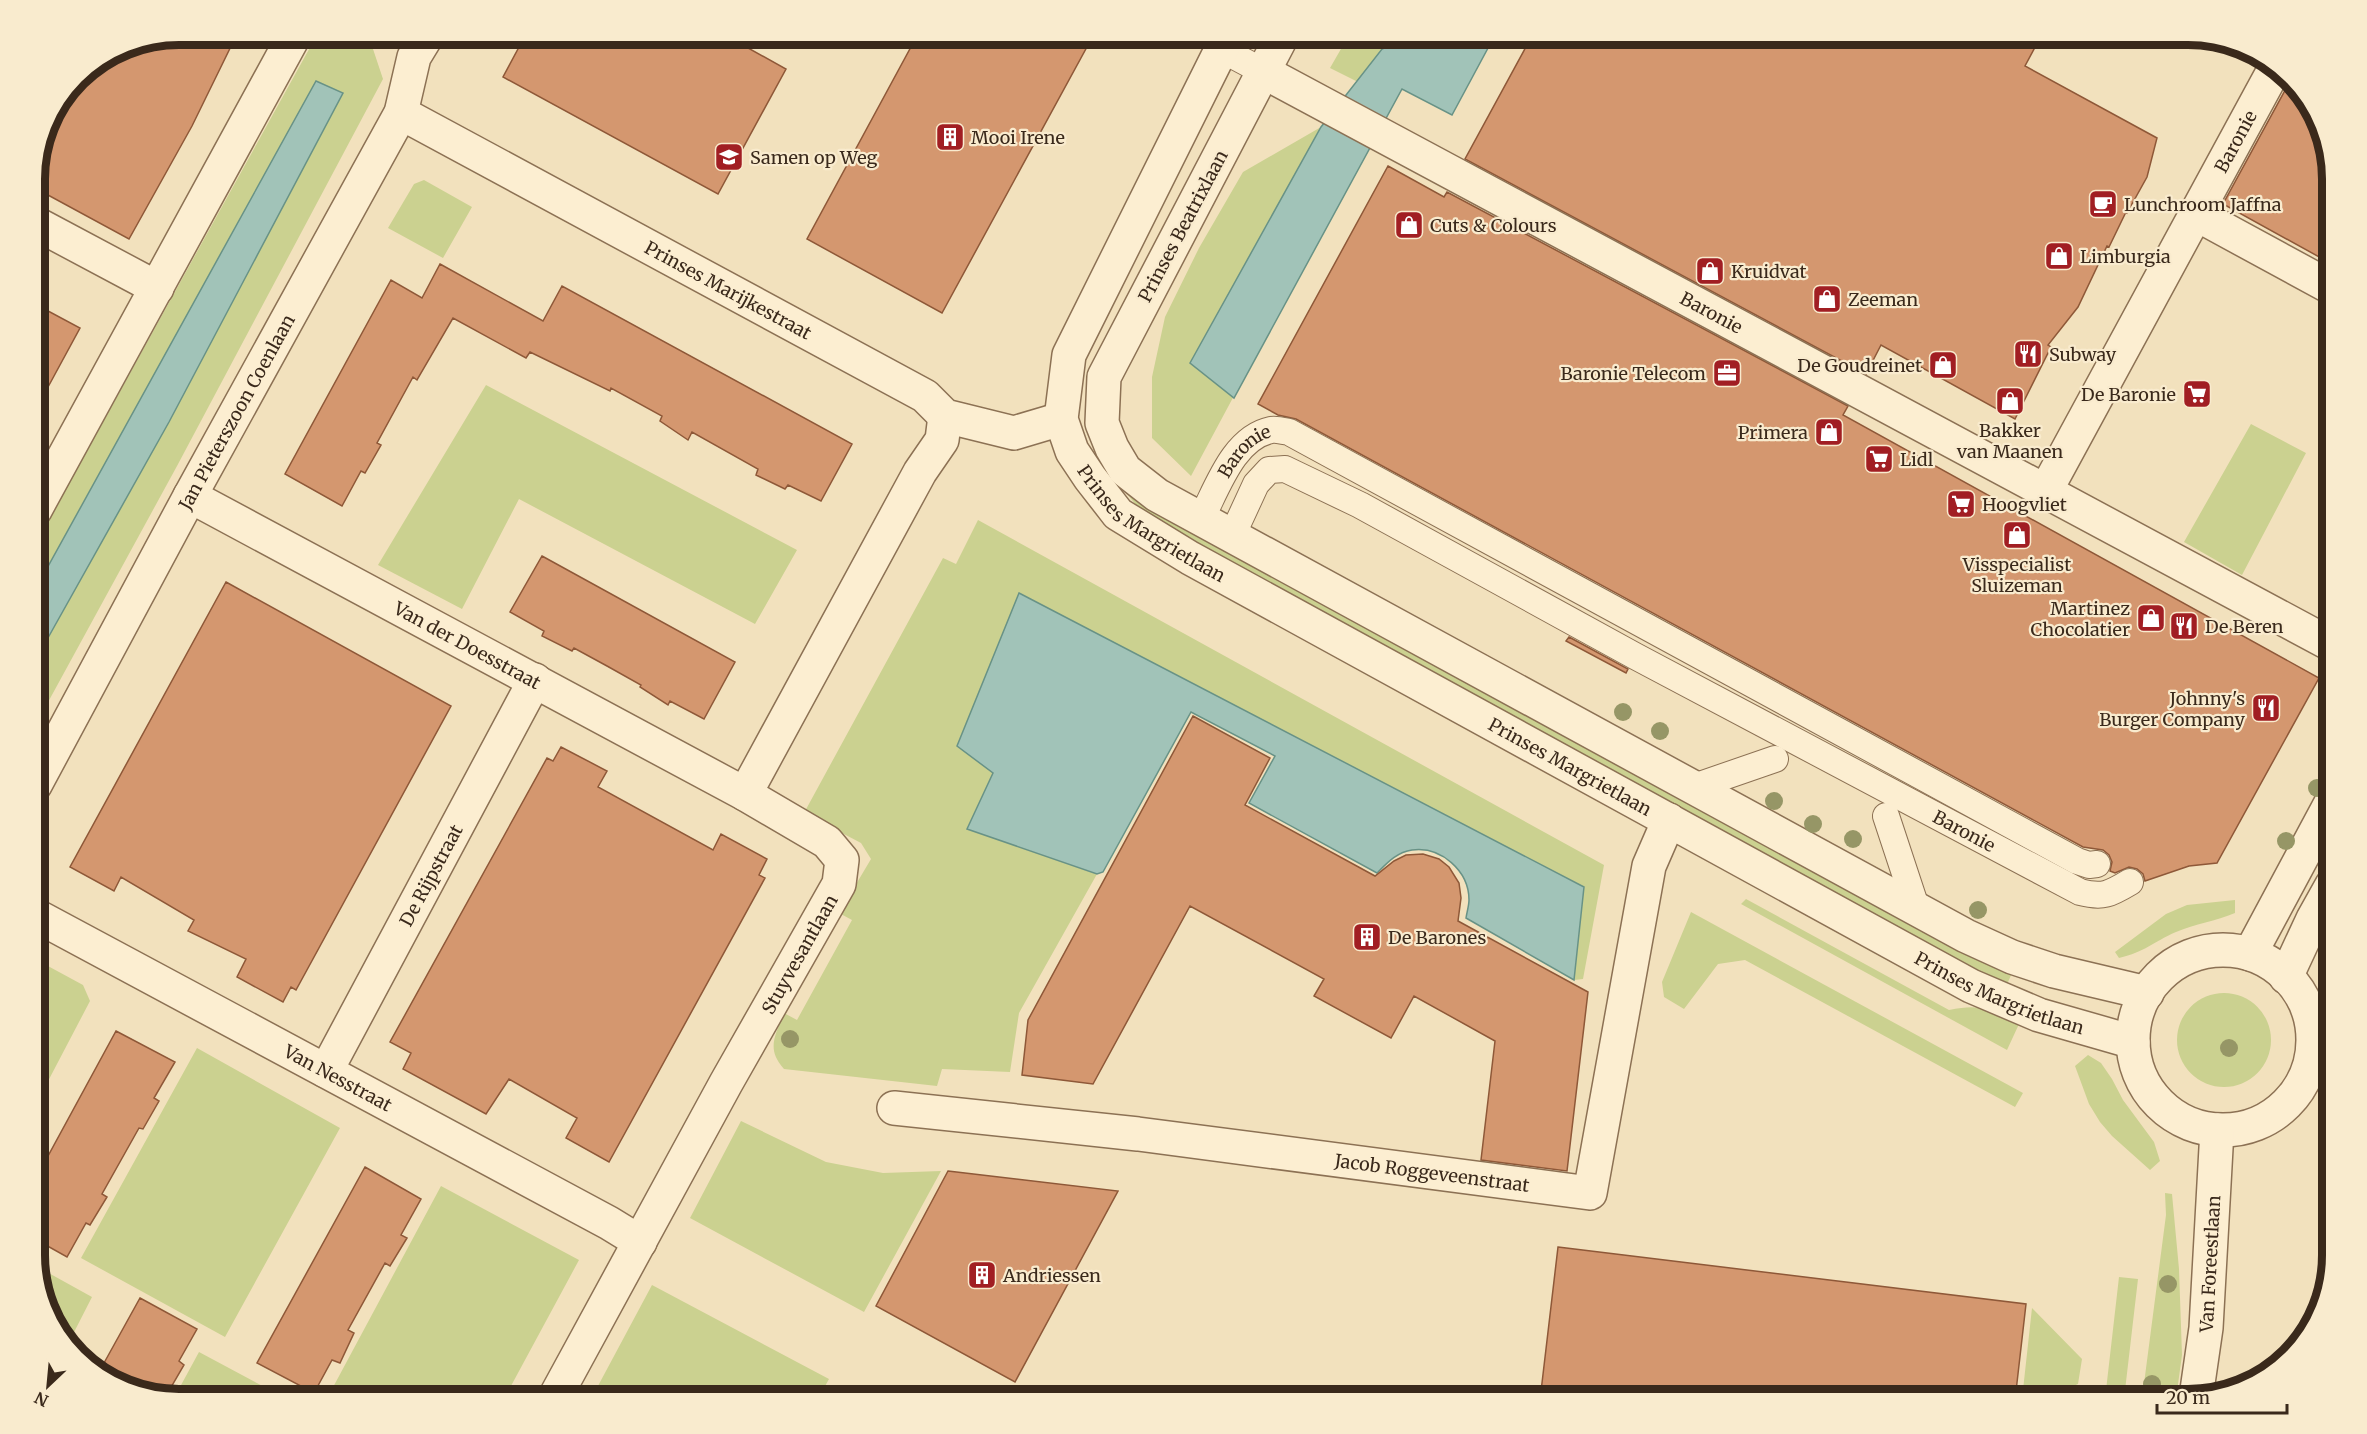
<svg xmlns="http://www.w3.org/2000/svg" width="2367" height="1434" viewBox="0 0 2367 1434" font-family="Merriweather,serif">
<rect width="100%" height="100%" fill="#f2e1bd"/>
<path fill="#cbd190" d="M 332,34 L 355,35 L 370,40 L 383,79 L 177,466 L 35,726 L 35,661 L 169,422 L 343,93 L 101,470 L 35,590 L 35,545 L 313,42 Z
M 1349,35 L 1414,35 L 1382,49 L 1358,82 L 1330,68 Z
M 1321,127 L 1190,363 L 1213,381 L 1236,392 L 1191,476 L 1152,438 L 1152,377 L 1165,317 L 1199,248 L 1243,172 Z
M 424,180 L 472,207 L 443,258 L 388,228 L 414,184 Z
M 486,385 L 797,550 L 755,624 L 519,499 L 462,609 L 378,565 Z
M 2251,424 L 2306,453 L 2242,575 L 2184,542 Z
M 1116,480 L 1190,529 L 1962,953 L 2012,973 L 2004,991 L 1234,569 L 1136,505 Z
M 978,520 L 1604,865 L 1583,979 L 1574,980 L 1584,887 L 1019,593 L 993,773 L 967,829 L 1097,874 L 1019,1013 L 1010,1072 L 942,1069 L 937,1086 L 784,1069 C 766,1049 775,1036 784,1013 L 797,1020 L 852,920 L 839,913 L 871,859 L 861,843 L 804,813 L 943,558 L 956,564 Z
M 1746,899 L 1949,1010 C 1983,1003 1989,1010 2019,1024 L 2007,1050 L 1741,904 Z
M 2235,900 L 2235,913 C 2216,921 2195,924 2176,932 C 2153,942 2145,952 2119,958 L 2115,952 L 2166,914 L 2187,905 Z
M 1691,912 L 2023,1093 L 2015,1107 L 1745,960 L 1718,964 L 1684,1009 L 1664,997 L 1662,982 Z
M 35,959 L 83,985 L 90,1001 L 35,1106 Z
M2177 1040a47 47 0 1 1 94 0a47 47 0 1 1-94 0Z
M 197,1048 L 340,1128 L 225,1337 L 81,1258 Z
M 2088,1055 L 2101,1063 L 2112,1079 L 2123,1100 L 2154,1142 L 2160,1161 L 2150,1170 L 2112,1136 L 2100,1122 L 2089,1104 L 2075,1066 Z
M 741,1121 L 826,1162 L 883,1173 L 941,1171 L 864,1312 L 690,1218 Z
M 441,1186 L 579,1260 L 504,1399 L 346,1399 L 331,1391 Z
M 2165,1193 L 2172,1194 L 2179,1269 L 2182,1355 L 2176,1399 L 2142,1399 L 2166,1215 Z
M 36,1266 L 92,1297 L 69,1342 L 54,1327 Z
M 2119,1277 L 2138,1279 L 2124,1399 L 2105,1399 Z
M 652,1285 L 829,1379 L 818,1399 L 591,1399 Z
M 2032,1308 L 2082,1359 L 2078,1384 C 2070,1387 2065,1390 2064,1399 L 2022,1399 Z
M 199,1352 L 287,1399 L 174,1398 Z"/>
<path fill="#a1c3b8" stroke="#689286" stroke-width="1.5" d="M 1414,35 L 1495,35 L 1452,115 L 1402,89 L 1234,398 L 1190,363 L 1321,127 L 1382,49 Z
M 316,81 L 343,93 L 169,422 L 35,661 L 35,590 Z
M 1019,593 L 1584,887 L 1574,980 L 1466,918 C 1467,912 1469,905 1469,900 C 1469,871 1441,846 1412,850 C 1397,852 1387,863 1377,873 L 1249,803 L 1275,756 L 1191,712 L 1103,872 L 1097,874 L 967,829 L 993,773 L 957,746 Z"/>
<path fill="#d4976f" stroke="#8e5838" stroke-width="1.5" d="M 179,34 L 237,34 L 192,126 L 129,239 L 35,188 L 35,170 L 46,124 L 79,76 L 124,45 Z
M 526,34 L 723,34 L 786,69 L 718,194 L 503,77 Z
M 918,34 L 1094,34 L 942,313 L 807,239 Z
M 1533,34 L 2042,34 L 2025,66 L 2157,138 L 2147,177 L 2127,213 L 2126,212 L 2109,247 L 2107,246 L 2078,307 L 2048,345 L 2051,347 L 2015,419 L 1881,345 L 1866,374 L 1465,159 Z
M 2289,83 L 2313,107 L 2332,170 L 2332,264 L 2223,204 Z
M 1388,166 L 1444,197 L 1447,192 L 1848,406 L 1843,415 L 2319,678 L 2217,863 L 2189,866 L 2145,881 L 2143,874 L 2137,869 L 2129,867 L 2115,873 L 2110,871 L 2112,862 L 2109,855 L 2103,850 L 2083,847 L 1296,419 L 1278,415 L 1258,404 Z
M 440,264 L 543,321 L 562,286 L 852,444 L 821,501 L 788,485 L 785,489 L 756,475 L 758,469 L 692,432 L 688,440 L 660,421 L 662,416 L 611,388 L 610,391 L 530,352 L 526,358 L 453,318 L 417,380 L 413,377 L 377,443 L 381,445 L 365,473 L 361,471 L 342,506 L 285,474 L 391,280 L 422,298 Z
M 35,304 L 80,328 L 35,411 Z
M 542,556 L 735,662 L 704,719 L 670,701 L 668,705 L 640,687 L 641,685 L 607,666 L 574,648 L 572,651 L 542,636 L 544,631 L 510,612 Z
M 226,582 L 451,706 L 296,990 L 291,987 L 283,1002 L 237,977 L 246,959 L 188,931 L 194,920 L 121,877 L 114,891 L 70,867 Z
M 1569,637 L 1628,669 L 1626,673 L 1566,641 Z
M 1193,716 L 1270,758 L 1245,805 L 1375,876 L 1394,861 L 1406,855 L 1423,854 L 1439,859 L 1449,867 L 1459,883 L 1461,898 L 1458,921 L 1588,992 L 1567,1171 L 1481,1160 L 1495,1041 L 1414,996 L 1391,1038 L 1314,996 L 1324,979 L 1190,906 L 1093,1084 L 1022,1075 L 1028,1020 Z
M 561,747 L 607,771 L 598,787 L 713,850 L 721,834 L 767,859 L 759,875 L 765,878 L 609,1162 L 566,1138 L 577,1118 L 509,1079 L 486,1114 L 403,1069 L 411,1053 L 390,1042 L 547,758 L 553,761 Z
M 116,1031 L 175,1062 L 154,1098 L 159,1101 L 143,1129 L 139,1128 L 102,1194 L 107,1197 L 90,1225 L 86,1223 L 67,1257 L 35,1239 L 35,1180 Z
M 365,1167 L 421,1199 L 401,1235 L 407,1238 L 390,1266 L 385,1263 L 348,1330 L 354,1333 L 340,1363 L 332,1360 L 314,1393 L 257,1363 Z
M 948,1171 L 1118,1191 L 1015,1382 L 876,1306 Z
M 1558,1247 L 2026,1304 L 2015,1400 L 1540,1400 Z
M 140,1298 L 197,1329 L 179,1361 L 184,1365 L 166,1396 L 107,1380 L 99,1372 Z"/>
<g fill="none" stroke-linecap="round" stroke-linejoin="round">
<g stroke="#8c7154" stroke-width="28">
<g id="lane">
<path d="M 1221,49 L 1264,72"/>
<path id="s1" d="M 1201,519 C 1217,489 1233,438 1271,430 C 1276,429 1284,431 1289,432 L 2077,861 L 2089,865 L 2097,864"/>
<path id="s2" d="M 1232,536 L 1256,484 L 1269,470 L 1285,469 L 1360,505 L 1635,656 L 2080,892 C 2103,898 2110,894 2130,882"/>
<path d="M 1691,788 L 1775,759"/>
<path d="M 1886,816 L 1917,910"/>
</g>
</g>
<g stroke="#8c7154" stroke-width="36">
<g id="street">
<path id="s3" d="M 1229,34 L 1069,355 L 1061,419 L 1072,451 L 1090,478 L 1118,514 L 1190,558 L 1971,986 L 2039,1015 L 2133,1042"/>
<path d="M 1283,34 L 1104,377 L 1102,423 L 1112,448 L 1125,470 L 1157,495 L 1966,936 L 2012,957 L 2054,971 L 2147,993"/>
<path id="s4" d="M 1264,72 L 2332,645"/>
<path id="s5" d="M 401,113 L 925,396 L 945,416 L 1014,433 L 1061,419"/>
<path d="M 2196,214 L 2332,288"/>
<path d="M 35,223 L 157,288"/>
<path id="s6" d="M 2045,492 L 2275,68"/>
<path id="s7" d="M 190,496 L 745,794"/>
<path d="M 35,510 L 295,34"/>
<path id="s8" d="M 35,785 L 190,496 L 401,113 L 414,57 L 428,34"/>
<path id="s9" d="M 35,915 L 609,1223 L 640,1242"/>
<circle cx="2223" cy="1040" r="90"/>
<path d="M 2250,954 L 2332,801"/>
<path d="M 2286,977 L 2313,919 L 2332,885"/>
<path id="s10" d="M 326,1071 L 535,680"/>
<path id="s11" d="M 894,1108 L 1138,1134 L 1590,1193 L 1649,866 L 1669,820"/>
<path id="s12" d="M 2196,1397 L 2206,1328 L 2217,1130"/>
<path id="s13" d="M 554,1399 L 726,1083 L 839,884 L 842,860 L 827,842 L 745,794 L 920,472 L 942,440 L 945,416"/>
</g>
</g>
<use href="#lane" stroke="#fceed1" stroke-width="26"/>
<use href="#street" stroke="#fceed1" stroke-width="33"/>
</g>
<g fill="#969666">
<circle cx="1623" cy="712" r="9"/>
<circle cx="1660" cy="731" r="9"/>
<circle cx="2317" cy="788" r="9"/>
<circle cx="1774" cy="801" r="9"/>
<circle cx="1813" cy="824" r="9"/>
<circle cx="1853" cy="839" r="9"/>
<circle cx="2286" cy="841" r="9"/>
<circle cx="1978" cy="910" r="9"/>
<circle cx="790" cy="1039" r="9"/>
<circle cx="2229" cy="1048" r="9"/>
<circle cx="2168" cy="1284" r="9"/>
<circle cx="2152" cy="1384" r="9"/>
</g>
<defs>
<g id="building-square" transform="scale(1.5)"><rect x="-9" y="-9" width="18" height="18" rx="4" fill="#a11e23" stroke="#f9ebce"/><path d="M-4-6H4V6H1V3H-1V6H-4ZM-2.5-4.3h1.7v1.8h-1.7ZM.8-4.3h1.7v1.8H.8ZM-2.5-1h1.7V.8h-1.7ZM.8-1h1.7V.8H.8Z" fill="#fff"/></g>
<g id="school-square" transform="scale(1.5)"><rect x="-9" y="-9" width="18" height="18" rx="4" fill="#a11e23" stroke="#f9ebce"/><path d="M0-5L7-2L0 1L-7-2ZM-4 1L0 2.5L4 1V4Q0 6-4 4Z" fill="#fff"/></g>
<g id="cafe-square" transform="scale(1.5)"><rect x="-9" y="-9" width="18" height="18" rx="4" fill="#a11e23" stroke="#f9ebce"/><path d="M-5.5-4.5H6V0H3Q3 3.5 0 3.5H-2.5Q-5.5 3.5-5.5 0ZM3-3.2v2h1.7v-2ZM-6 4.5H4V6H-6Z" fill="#fff"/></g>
<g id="shop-square" transform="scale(1.5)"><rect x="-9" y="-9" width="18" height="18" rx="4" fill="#a11e23" stroke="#f9ebce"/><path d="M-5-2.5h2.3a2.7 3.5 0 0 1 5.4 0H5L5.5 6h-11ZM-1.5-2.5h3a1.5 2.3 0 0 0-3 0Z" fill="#fff"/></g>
<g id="restaurant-square" transform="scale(1.5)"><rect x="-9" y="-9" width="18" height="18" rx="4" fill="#a11e23" stroke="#f9ebce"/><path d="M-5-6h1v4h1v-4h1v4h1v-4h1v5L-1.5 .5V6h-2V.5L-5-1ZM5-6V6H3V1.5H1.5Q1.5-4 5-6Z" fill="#fff"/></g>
<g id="office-square" transform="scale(1.5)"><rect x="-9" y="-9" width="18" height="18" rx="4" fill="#a11e23" stroke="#f9ebce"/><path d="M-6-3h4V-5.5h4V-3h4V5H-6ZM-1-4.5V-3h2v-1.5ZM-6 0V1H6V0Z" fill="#fff"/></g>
<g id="supermarket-square" transform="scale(1.5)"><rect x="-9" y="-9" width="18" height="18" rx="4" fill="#a11e23" stroke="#f9ebce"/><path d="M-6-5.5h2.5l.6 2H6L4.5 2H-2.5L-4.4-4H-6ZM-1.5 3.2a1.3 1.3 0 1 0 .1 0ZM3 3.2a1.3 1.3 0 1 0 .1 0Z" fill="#fff"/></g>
</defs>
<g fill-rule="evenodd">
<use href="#building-square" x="950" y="137"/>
<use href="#school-square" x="729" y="157"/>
<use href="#cafe-square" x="2103" y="204"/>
<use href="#shop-square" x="1409" y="225"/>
<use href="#shop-square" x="2059" y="256"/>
<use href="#shop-square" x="1710" y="271"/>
<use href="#shop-square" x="1827" y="299"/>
<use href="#restaurant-square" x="2028" y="354"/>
<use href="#shop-square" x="1943" y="365"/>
<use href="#office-square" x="1727" y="373"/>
<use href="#supermarket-square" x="2197" y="394"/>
<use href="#shop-square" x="2010" y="401"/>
<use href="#shop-square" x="1829" y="432"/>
<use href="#supermarket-square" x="1879" y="459"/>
<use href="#supermarket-square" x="1961" y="504"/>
<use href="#shop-square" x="2017" y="535"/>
<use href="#shop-square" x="2151" y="618"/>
<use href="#restaurant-square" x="2184" y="626"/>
<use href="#restaurant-square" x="2266" y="708"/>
<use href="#building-square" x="1367" y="937"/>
<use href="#building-square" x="982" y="1275"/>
</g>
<g text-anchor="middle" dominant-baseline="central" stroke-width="4.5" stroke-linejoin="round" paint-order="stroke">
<g font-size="18" fill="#3a291b" stroke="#f9ebce" text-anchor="start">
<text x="971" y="137">Mooi Irene</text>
<text x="750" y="157">Samen op Weg</text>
<text x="2124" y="204">Lunchroom Jaffna</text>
<text x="1430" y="225">Cuts &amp; Colours</text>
<text x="2080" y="256">Limburgia</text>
<text x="1731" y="271">Kruidvat</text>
<text x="1848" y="299">Zeeman</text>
<text x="2049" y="354">Subway</text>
<text x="1922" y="365" text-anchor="end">De Goudreinet</text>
<text x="1706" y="373" text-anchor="end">Baronie Telecom</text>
<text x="2176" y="394" text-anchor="end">De Baronie</text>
<text x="2010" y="430" text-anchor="middle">Bakker<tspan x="2010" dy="21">van Maanen</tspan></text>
<text x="1808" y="432" text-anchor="end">Primera</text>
<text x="1900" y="459">Lidl</text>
<text x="1982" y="504">Hoogvliet</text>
<text x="2017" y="564" text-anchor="middle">Visspecialist<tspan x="2017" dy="21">Sluizeman</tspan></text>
<text x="2130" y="608" text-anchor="end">Martinez<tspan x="2130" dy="21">Chocolatier</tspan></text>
<text x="2205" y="626">De Beren</text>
<text x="2245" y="698" text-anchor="end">Johnny's<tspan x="2245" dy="21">Burger Company</tspan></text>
<text x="1388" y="937">De Barones</text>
<text x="1003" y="1275">Andriessen</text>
</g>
<g font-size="18" fill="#3a291b" stroke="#f9ebce">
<text stroke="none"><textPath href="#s6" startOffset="399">Baronie</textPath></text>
<text transform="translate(1183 226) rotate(-62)">Prinses Beatrixlaan</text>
<text stroke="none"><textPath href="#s5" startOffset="372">Prinses Marijkestraat</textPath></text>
<text stroke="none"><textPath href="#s4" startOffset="508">Baronie</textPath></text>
<text stroke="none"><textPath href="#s8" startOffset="424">Jan Pieterszoon Coenlaan</textPath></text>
<text stroke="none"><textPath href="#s1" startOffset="82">Baronie</textPath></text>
<text stroke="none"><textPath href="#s3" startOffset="567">Prinses Margrietlaan</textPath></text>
<text stroke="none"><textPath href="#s7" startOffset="315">Van der Doesstraat</textPath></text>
<text stroke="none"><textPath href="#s3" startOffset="1053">Prinses Margrietlaan</textPath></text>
<text stroke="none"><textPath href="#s2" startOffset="862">Baronie</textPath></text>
<text stroke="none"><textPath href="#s10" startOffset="222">De Rijpstraat</textPath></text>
<text stroke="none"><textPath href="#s13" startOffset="508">Stuyvesantlaan</textPath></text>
<text stroke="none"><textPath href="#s3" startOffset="1539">Prinses Margrietlaan</textPath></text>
<text stroke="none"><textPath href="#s9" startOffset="344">Van Nesstraat</textPath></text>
<text stroke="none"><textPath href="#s11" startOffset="542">Jacob Roggeveenstraat</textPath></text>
<text stroke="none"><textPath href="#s12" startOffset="134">Van Foreestlaan</textPath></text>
</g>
</g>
<path d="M0 0H2367V1434H0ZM179 45H2188A134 134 0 0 1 2322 179V1255A134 134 0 0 1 2188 1389H179A134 134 0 0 1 45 1255V179A134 134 0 0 1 179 45Z" fill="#f9ebce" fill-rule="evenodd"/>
<path fill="none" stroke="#3a291b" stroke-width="8" d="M179 45H2188A134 134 0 0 1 2322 179V1255A134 134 0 0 1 2188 1389H179A134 134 0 0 1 45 1255V179A134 134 0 0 1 179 45Z"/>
<g transform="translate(48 1386) rotate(206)" stroke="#f9ebce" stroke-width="4.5" paint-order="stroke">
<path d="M0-4.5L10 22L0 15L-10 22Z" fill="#3a291b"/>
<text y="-9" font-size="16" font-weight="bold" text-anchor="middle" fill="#3a291b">N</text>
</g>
<path d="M2157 1404v9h130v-9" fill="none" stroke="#3a291b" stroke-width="3"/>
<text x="2166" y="1404" font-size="18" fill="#3a291b" stroke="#f9ebce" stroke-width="4.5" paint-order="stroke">20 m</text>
</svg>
